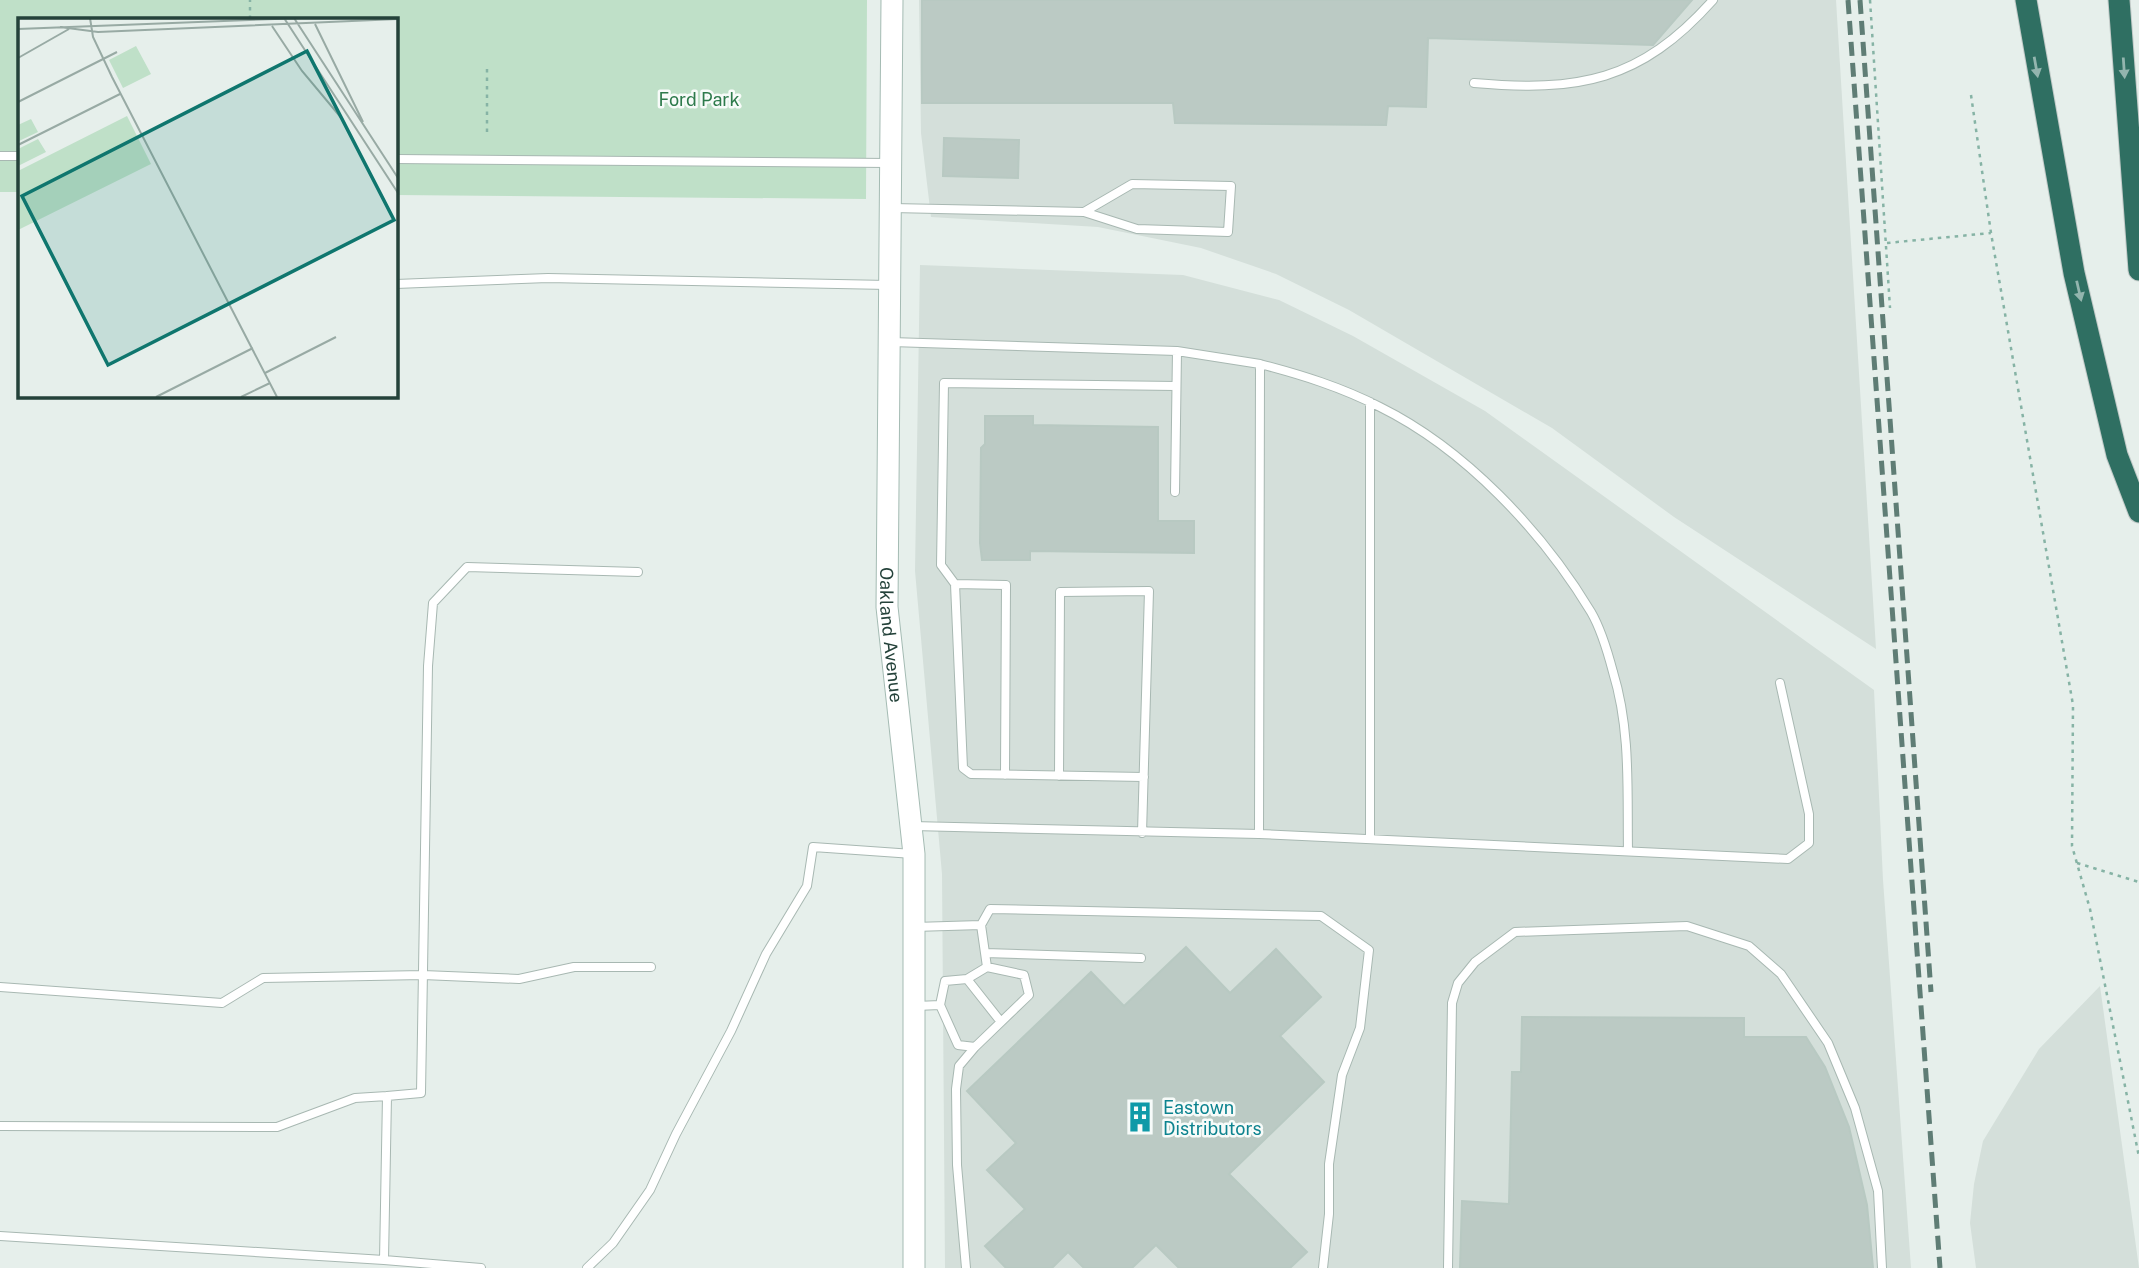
<svg xmlns="http://www.w3.org/2000/svg" width="2139" height="1268" viewBox="0 0 2139 1268" font-family="'Public Sans',sans-serif">
<rect width="100%" height="100%" fill="#e6efeb"/>
<path fill="#d4dfda" d="M 919,0 L 1836,0 L 1876,649 L 1674,517 L 1552,428 L 1349,310 L 1276,274 L 1201,248 L 1098,227 L 931,217 L 921,133 Z
M 920,265 L 1183,275 L 1279,300 L 1353,336 L 1485,411 L 1874,690 L 1883,880 L 1911,1268 L 945,1268 L 942,874 L 915,571 Z
M 2100,986 L 2139,1268 L 1976,1268 L 1970,1223 L 1974,1184 L 1983,1141 L 2039,1049 Z"/>
<path fill="#bfe0c8" d="M 0,0 L 867,0 L 866,199 L 396,195 L 396,19 L 19,19 L 19,192 L 0,192 Z"/>
<path fill="#bbcac4" stroke="#b8c9c2" stroke-width="2" d="M 922,0 L 1692,0 L 1653,45 L 1428,38 L 1426,107 L 1388,106 L 1386,125 L 1175,123 L 1173,103 L 922,103 Z
M 944,138 L 1019,140 L 1018,178 L 943,176 Z
M 985,416 L 1033,416 L 1033,425 L 1158,427 L 1158,521 L 1194,521 L 1194,553 L 1030,551 L 1030,560 L 982,560 L 980,543 L 981,448 L 985,444 Z
M 1186,947 L 1230,993 L 1276,949 L 1321,997 L 1280,1036 L 1324,1082 L 1229,1174 L 1307,1252 L 1290,1268 L 1179,1268 L 1156,1245 L 1132,1268 L 1084,1268 L 1068,1252 L 1052,1268 L 1006,1268 L 985,1246 L 1025,1209 L 987,1170 L 1016,1143 L 967,1091 L 1091,972 L 1124,1006 Z
M 1522,1017 L 1744,1018 L 1744,1037 L 1806,1037 L 1825,1067 L 1849,1127 L 1867,1205 L 1873,1268 L 1460,1268 L 1462,1201 L 1509,1204 L 1512,1072 L 1521,1072 Z"/>
<g fill="none" stroke-linecap="round" stroke-linejoin="round">
<g stroke="#a8b8b2" stroke-width="10">
<path id="lane" d="M 1474,83 C 1578,92 1640,82 1713,0
M 0,156 L 19,156
M 396,159 L 890,163
M 892,208 L 1084,212 L 1132,184 L 1231,186 L 1228,232 L 1137,229 L 1084,212
M 396,284 L 548,278 L 888,285
M 891,342 L 1177,351 L 1260,364 L 1259,834 L 912,826
M 1260,364 C 1302,375 1341,387 1380,407 C 1465,449 1542,531 1591,612 C 1601,629 1608,653 1613,672 C 1631,730 1627,792 1628,851
M 1370,402 L 1370,839
M 1175,492 L 1177,351
M 955,584 L 1006,585 L 1005,775
M 1059,776 L 1060,592 L 1149,591 L 1142,833
M 1144,777 L 971,774 L 963,768 L 955,584 L 941,565 L 944,383 L 1176,386
M 1259,834 L 1788,859 L 1809,843 L 1809,814 L 1780,683
M 914,927 L 981,925 L 990,909 L 1321,916 L 1369,950 L 1360,1028 L 1342,1075 L 1329,1164 L 1329,1214 L 1323,1268
M 985,953 L 1141,958
M 967,979 L 1001,1022
M 0,987 L 222,1003 L 263,978 L 423,975 L 519,979 L 574,967 L 651,967
M 940,1005 L 945,981 L 967,979 L 987,967
M 916,1006 L 940,1005 L 958,1045 L 975,1047 L 1029,995 L 1024,975 L 987,967 L 981,925
M 0,1126 L 277,1127 L 355,1098 L 387,1096
M 0,1236 L 384,1260 L 387,1096 L 421,1093 L 428,666 L 433,603 L 467,567 L 638,572
M 384,1260 L 481,1268
M 587,1268 L 613,1243 L 650,1190 L 676,1134 L 731,1031 L 766,954 L 807,886 L 813,847 L 913,854
M 966,1268 L 957,1165 L 956,1089 L 959,1066 L 975,1047
M 1448,1268 L 1452,1003 L 1458,983 L 1475,962 L 1515,932 L 1687,926 L 1749,946 L 1781,974 L 1828,1043 L 1855,1108 L 1878,1191 L 1882,1268"/>
</g>
<g stroke="#a4bbb3" stroke-width="23">
<g id="secondary">
<path id="s1" d="M 892,0 L 887,607 L 914,854 L 914,1268"/>
</g>
</g>
<g stroke="#c2cac8" stroke-width="23">
<path id="highway" d="M 2026,0 L 2074,273 L 2117,455 L 2139,512
M 2119,0 L 2139,270"/>
</g>
<path stroke="#86b3a5" stroke-width="2.5" stroke-dasharray="3.5 5" stroke-linecap="butt" d="M 1870,0 L 1890,308
M 250,19 L 250,0
M 1971,95 L 1991,233 L 2073,705 L 2072,846 L 2090,909 L 2139,1157
M 487,132 L 487,66
M 1887,243 L 1991,233
M 2077,863 L 2139,882"/>
<use href="#lane" stroke="#fff" stroke-width="8"/>
<use href="#secondary" stroke="#fff" stroke-width="21"/>
<use href="#highway" stroke="#2f6f62" stroke-width="21"/>
<path stroke="#5f7d75" stroke-width="5" stroke-dasharray="14 7" stroke-linecap="butt" d="M 1848,0 L 1940,1268
M 1860,0 L 1931,992"/>
</g>
<defs><path id="oneway-solid" d="M-6-.8H1V-3.2L6.5 0L1 3.2V.8H-6Z" transform="scale(1.75)"/></defs>
<g fill="#93b5ae">
<use href="#oneway-solid" transform="translate(2036 67) rotate(80)"/>
<use href="#oneway-solid" transform="translate(2124 68) rotate(86)"/>
<use href="#oneway-solid" transform="translate(2079 291) rotate(77)"/>
</g>
<defs>
<g id="building-bare" transform="scale(2.415)"><path d="M-4-6H4V6H1V3H-1V6H-4ZM-2.5-4.3h1.7v1.8h-1.7ZM.8-4.3h1.7v1.8H.8ZM-2.5-1h1.7V.8h-1.7ZM.8-1h1.7V.8H.8Z" fill="#0f9aa8" stroke="#f7fbf9" stroke-width="2.5" paint-order="stroke"/></g>
</defs>
<g fill-rule="evenodd">
<use href="#building-bare" x="1140" y="1117"/>
</g>
<g text-anchor="middle" dominant-baseline="central" stroke-width="5" stroke-linejoin="round" paint-order="stroke">
<g font-size="18" fill="#2d7a4b" stroke="#f7fbf9">
<text x="699" y="99">Ford Park</text>
</g>
<g font-size="18" fill="#24423a" stroke="#f7fbf9">
<text stroke="none"><textPath href="#s1" startOffset="635">Oakland Avenue</textPath></text>
</g>
<g font-size="18" fill="#0d838f" stroke="#f7fbf9" text-anchor="start">
<text x="1163" y="1107">Eastown<tspan x="1163" dy="21">Distributors</tspan></text>
</g>
</g>
<g transform="translate(18 18)">
<rect width="380" height="380" fill="#e6efeb"/>
<path d="M 118,28 L 133,56 L 105,70 L 91,42 ZM 109,98 L 133,146 L 0,212 L 0,153 ZM 13,101 L 20,114 L 1,123 L 0,107 ZM 20,121 L 28,134 L 0,148 L 0,131 Z" fill="#bfe0c8"/>
<path fill="none" stroke="#98aaa4" stroke-width="2" d="M 72,0 L 75,19 L 94,59 L 259,379M 266,0 L 380,175M 276,0 L 380,160M 297,6 L 345,104M 254,8 L 284,53 L 325,102M 42,9 L 80,14 L 380,1M 0,11 L 284,0M 0,40 L 51,11M 0,84 L 99,34M 0,127 L 102,76M 247,355 L 318,319M 138,379 L 235,330M 223,379 L 252,365"/>
<path fill="#0f766e" fill-opacity="0.15" stroke="#0f766e" stroke-width="3.5" d="M 289,33 L 376,202 L 90,347 L 4,178 Z"/>
<rect width="380" height="380" fill="none" stroke="#24423a" stroke-width="3.5"/>
</g>
</svg>
